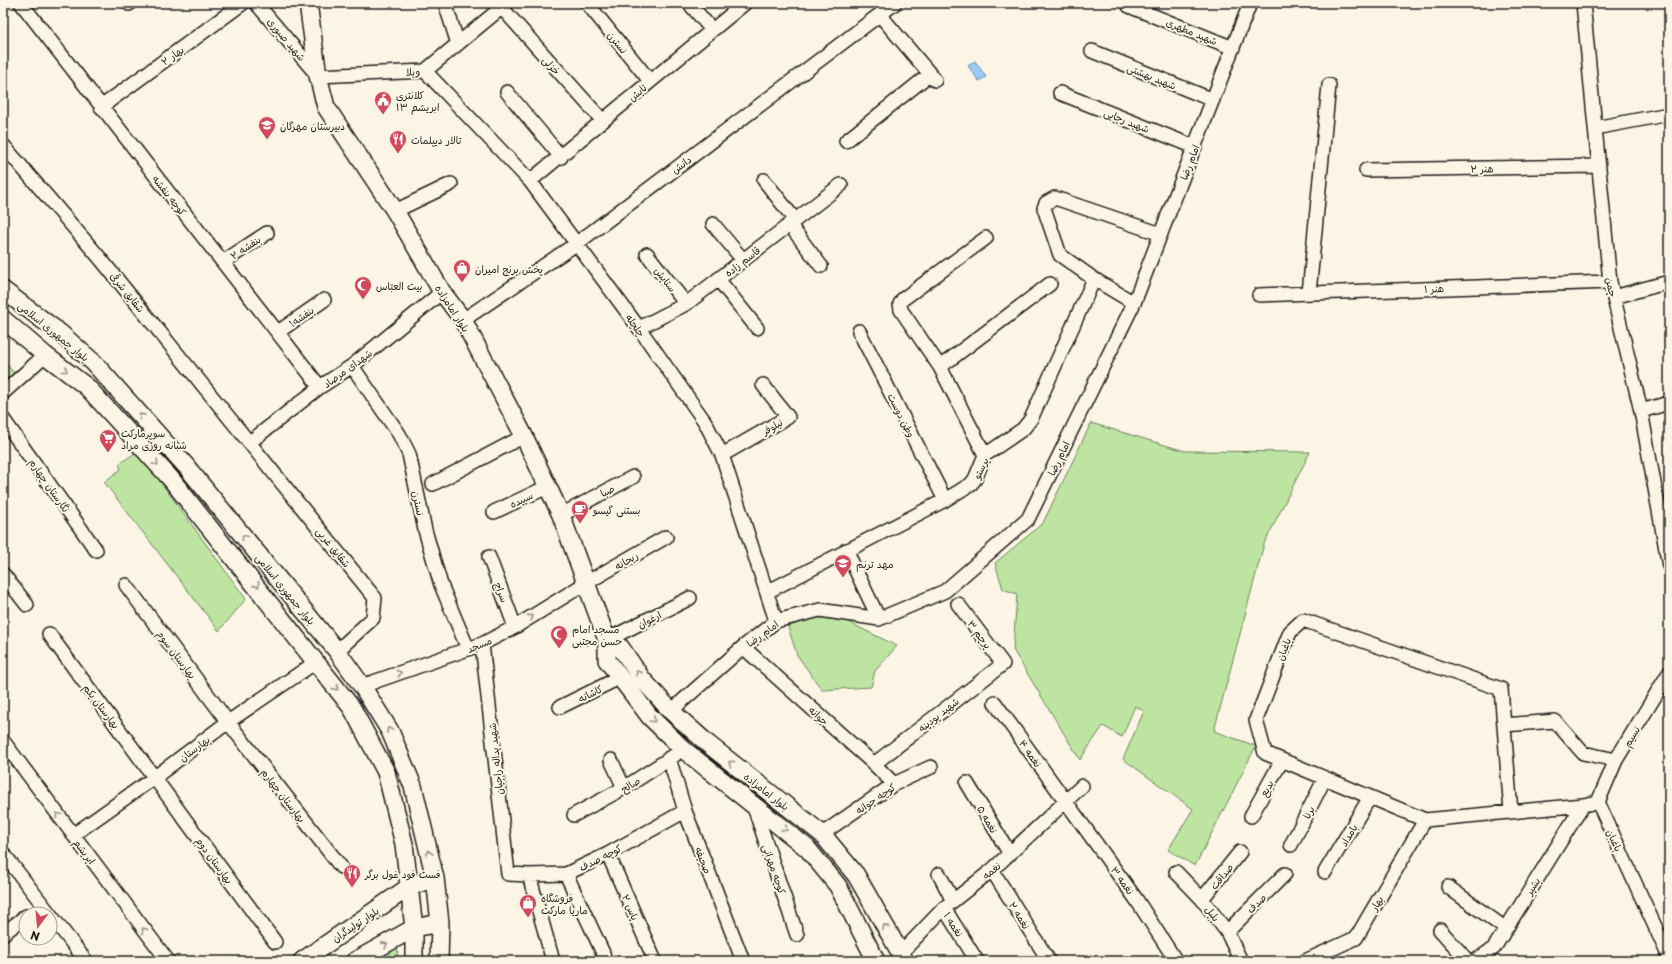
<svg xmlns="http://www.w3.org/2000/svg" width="1672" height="964" viewBox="0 0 1672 964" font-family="'Playpen Sans','Playpen Sans Arabic',sans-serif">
<rect width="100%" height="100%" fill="#fcf5e5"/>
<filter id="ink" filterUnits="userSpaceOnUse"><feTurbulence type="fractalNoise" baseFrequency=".025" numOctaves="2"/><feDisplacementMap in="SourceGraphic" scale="8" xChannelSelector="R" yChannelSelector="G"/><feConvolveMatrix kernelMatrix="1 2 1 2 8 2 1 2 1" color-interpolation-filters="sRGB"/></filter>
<g filter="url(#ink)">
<path fill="#bde5a1" stroke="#6c805e" d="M 3,360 L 14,373 L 3,382 Z
M 1091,423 L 1185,451 L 1310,452 L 1264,544 L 1214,731 L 1256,746 L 1195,866 L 1168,850 L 1193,809 L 1123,759 L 1144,711 L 1135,706 L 1122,737 L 1103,726 L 1080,760 L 1013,650 L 1017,594 L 1003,589 L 995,563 L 1043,523 Z
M 138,451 L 246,599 L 219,631 L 104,482 L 121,469 L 119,464 Z
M 812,617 L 846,621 L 897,646 L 875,671 L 871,687 L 822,690 L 797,655 L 788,627 Z
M 398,946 L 397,961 L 375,961 Z"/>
<path fill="#98cdf6" stroke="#66869f" d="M 975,61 L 986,77 L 979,81 L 968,66 Z"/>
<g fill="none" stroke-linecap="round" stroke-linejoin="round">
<g stroke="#1c1c1c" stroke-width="16">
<path id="minor" d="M 21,3 L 320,387
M 256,3 L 318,76 L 425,71 L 507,3
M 445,3 L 458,44
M 587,3 L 650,81
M 689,3 L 712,30
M 1583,3 L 1610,282 L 1641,411 L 1669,566
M 129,4 L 130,3
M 1129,6 L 1233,48
M 502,8 L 603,121
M 880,15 L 935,80
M 1092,51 L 1213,100
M 425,71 L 530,181 L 639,328 L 705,422 L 722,455 L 776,621
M 507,92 L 561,157
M 1060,93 L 1195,147
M 101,107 L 243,3
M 1595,128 L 1669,114
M 846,141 L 930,74
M 3,145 L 99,257 L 375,598 L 373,618 L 337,651
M 1366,170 L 1598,166
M 764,180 L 795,220
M 530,181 L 745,3
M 395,211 L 451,184
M 713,224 L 743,260
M 789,224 L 821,266
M 647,254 L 686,304
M 223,262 L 267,233
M 718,279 L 757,328
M 1309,293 L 1329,85
M 1259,295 L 1610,282
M 1614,297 L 1669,282
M 1134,303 L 1094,279 L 1060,255 L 1044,208 L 1046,203 L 1055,198 L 1161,234
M 463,320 L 576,244 L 895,3
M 639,328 L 686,304 L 841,185
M 859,331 L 945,500
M 278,332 L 324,300
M 352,366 L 399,434 L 409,454 L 425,530 L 441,585 L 468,649
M 940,367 L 1050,284
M 3,393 L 45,355
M 1641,411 L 1669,403
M 3,419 L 96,550
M 250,442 L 320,387 L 352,366 L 442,292
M 722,455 L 788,417 L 763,385
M 985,455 L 940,367 L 901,310 L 900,304 L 903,299 L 986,238
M 433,484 L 524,436
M 494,512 L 547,487
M 561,515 L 633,477
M 846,550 L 879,619
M 489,557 L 515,627
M 3,574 L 27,605
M 126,585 L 228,722 L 341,867
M 767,592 L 945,500 L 971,484 L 975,479 L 985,455 L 1023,429 L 1031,419 L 1094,279
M 49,634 L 275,942
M 607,640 L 690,598
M 482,644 L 508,874 L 529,875 L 566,874 L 608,854 L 685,811
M 743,647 L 874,764 L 894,784
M 362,686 L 482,644 L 515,627 L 586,583 L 666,537
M 995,703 L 1136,899 L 1176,961
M 560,707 L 619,678
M 671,711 L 743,647 L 776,621 L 820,610 L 879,619 L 945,591 L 1028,519 L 1134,303 L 1249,6
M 1504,725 L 1555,721 L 1583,753 L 1616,760
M 3,741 L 168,961
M 669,758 L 685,811 L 743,961
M 611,760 L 624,788
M 874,764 L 1003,664 L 958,604
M 967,783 L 1010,854
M 1598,802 L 1669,957
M 1598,802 L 1616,760 L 1669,673
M 753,804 L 797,935
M 1511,812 L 1501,689 L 1303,620 L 1290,632 L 1256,720 L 1265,753 L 1425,820 L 1583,805 L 1598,802
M 574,815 L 624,788 L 675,755
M 1251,816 L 1282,760
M 822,834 L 894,784 L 931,767
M 73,835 L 155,777 L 228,722 L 316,662
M 1291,845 L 1325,778
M 3,853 L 86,961
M 608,854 L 655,961
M 992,870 L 1049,961
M 1176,872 L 1202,899 L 1227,932 L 1241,961
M 1325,872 L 1370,797
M 566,874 L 603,953 L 605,961
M 939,874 L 953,901
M 529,875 L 553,961
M 1448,887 L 1506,929
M 1202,899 L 1240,852
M 944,908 L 977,961
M 1440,930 L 1468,961
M 1227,932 L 1285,874
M 3,934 L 26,916
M 901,953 L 944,908 L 992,870 L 1082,786
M 1305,961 L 1356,938 L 1425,820
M 1475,961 L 1494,948 L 1583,805"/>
</g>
<g stroke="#1c1c1c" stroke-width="20">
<path id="major" d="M 308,3 L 318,76 L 326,107 L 395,211 L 442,292 L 463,320 L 524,436 L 561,515 L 586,583 L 607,640 L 607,660 L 650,717 L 684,750 L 807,848 L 838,886 L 876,961
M 3,290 L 60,333 L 93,362 L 186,466 L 337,651 L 362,686 L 390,731 L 413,786 L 435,878 L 440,923 L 439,961
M 3,319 L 45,355 L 87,387 L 171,479 L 352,708 L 386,772 L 404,844 L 414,928 L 414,961
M 607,640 L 621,648 L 642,679 L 671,711 L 708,744 L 822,834 L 856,875 L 905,961
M 302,961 L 409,887 L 435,878
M 355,961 L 414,928 L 440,923"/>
</g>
<use href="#minor" stroke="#fcf5e5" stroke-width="13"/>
<use href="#major" stroke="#fcf5e5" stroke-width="17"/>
</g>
<defs><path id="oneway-chevron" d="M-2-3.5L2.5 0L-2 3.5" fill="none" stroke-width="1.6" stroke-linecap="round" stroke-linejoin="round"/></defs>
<g stroke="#97938b">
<use href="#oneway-chevron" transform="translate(65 370) rotate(38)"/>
<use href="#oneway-chevron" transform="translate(141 416) rotate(-132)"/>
<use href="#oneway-chevron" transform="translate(156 463) rotate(47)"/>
<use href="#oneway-chevron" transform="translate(244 537) rotate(-129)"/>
<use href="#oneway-chevron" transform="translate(257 585) rotate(51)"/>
<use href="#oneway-chevron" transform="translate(531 617) rotate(-32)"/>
<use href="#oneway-chevron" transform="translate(399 673) rotate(-19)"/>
<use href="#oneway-chevron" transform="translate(638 673) rotate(-125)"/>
<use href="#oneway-chevron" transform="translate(336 688) rotate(52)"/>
<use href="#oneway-chevron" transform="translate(653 720) rotate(45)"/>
<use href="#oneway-chevron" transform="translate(389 730) rotate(-119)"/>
<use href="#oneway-chevron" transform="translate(731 763) rotate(-142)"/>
<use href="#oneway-chevron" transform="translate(58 815) rotate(-127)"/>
<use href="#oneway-chevron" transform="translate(785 829) rotate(39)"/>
<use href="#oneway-chevron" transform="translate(429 853) rotate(-103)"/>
<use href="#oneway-chevron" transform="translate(885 927) rotate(-120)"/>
<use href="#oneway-chevron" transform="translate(144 930) rotate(-127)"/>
<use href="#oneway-chevron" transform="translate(385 945) rotate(-29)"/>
</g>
</g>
<defs>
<g id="civic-pin" transform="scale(0.9)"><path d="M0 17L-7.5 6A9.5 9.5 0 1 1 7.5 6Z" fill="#d1495b" stroke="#fcf5e5"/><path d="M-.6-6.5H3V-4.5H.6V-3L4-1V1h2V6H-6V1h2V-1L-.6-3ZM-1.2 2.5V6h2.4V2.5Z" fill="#fff"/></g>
<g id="school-pin" transform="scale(0.9)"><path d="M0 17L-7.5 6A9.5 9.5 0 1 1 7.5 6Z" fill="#d1495b" stroke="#fcf5e5"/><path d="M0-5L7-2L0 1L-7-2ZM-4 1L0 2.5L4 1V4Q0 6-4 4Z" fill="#fff"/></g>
<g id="restaurant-pin" transform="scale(0.9)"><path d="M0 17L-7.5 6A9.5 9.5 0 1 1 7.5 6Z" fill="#d1495b" stroke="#fcf5e5"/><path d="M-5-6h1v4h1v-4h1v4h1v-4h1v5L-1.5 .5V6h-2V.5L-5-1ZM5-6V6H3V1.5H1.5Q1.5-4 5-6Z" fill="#fff"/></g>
<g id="shop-pin" transform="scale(0.9)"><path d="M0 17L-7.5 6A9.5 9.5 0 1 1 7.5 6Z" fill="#d1495b" stroke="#fcf5e5"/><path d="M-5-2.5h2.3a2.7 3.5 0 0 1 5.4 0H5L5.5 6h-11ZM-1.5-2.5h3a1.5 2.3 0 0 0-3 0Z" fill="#fff"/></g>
<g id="mosque-pin" transform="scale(0.9)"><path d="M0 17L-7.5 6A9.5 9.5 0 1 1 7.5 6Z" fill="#d1495b" stroke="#fcf5e5"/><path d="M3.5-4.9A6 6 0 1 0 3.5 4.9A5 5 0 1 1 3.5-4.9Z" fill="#fff"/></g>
<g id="supermarket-pin" transform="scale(0.9)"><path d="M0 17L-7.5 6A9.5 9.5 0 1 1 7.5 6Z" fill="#d1495b" stroke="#fcf5e5"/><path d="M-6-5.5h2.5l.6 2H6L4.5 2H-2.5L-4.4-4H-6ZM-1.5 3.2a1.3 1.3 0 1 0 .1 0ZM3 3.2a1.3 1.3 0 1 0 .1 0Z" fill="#fff"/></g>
<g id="cafe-pin" transform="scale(0.9)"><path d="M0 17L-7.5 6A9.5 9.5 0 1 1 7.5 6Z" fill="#d1495b" stroke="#fcf5e5"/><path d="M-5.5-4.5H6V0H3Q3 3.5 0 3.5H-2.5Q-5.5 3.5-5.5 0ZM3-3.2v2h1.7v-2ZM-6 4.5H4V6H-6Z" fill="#fff"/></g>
</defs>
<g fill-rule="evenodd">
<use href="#civic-pin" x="383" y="100"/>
<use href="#school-pin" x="267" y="125"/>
<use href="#restaurant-pin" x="398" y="139"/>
<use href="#shop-pin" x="462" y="268"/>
<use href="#mosque-pin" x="363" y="285"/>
<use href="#supermarket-pin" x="108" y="438"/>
<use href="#cafe-pin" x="580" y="509"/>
<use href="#school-pin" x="843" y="563"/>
<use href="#mosque-pin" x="559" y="634"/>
<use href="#restaurant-pin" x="352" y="873"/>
<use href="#shop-pin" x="528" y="903"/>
</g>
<g text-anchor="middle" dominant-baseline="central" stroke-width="4" stroke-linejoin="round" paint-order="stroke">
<g font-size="10" fill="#1c1c1c" stroke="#fcf5e5">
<text transform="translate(1192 31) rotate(22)">شهید مطهری</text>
<text transform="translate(287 39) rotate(50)">شهید صبوری</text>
<text transform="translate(618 42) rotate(51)">نسترن</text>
<text transform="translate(172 55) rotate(-36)">بهار ۲</text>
<text transform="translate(552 65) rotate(48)">خزلی</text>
<text transform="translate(413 71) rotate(-3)">ویلا</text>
<text transform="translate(1152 76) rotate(22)">شهید بهشتی</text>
<text transform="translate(637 92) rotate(-40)">تابش</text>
<text transform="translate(1127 120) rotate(22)">شهید رجایی</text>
<text transform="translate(1189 162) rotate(-69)">امام رضا</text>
<text transform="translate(681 164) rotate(-37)">دانش</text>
<text transform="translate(1482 168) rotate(-1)">هنر ۲</text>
<text transform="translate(170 195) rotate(52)">کوچه بنفشه</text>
<text transform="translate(245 247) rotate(-34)">بنفشه ۲</text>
<text transform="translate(742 261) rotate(-38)">قاسم‌ زاده</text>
<text transform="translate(666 279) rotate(52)">ستایش</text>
<text transform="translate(1612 287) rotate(79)">چمن</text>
<text transform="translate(1434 288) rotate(-2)">هنر ۱</text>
<text transform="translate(128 292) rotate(51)">شقایق شرقی</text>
<text transform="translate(453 308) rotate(57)">بلوار امامزاده</text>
<text transform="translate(301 316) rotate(-35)">بنفشه۱</text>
<text transform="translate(636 325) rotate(54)">چلچله</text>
<text transform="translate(54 331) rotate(39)">بلوار جمهوری اسلامی</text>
<text transform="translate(347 368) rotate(-36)">شهدای مرصاد</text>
<text transform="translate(902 415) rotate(63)">وطن دوست</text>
<text transform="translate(772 426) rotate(-30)">نیلوفر</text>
<text transform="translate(1058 458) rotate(-64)">امام رضا</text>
<text transform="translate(980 468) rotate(-64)">پرستو</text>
<text transform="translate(50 485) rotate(55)">نگارستان چهارم</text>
<text transform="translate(607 490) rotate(-28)">صبا</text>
<text transform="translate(521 499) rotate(-25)">سپیده</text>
<text transform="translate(419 503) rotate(78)">نسترن</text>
<text transform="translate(334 547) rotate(51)">شقایق غربی</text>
<text transform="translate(626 560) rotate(-30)">ریحانه</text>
<text transform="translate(286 589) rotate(51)">بلوار جمهوری اسلامی</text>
<text transform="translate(502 592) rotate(70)">سراج</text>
<text transform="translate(649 619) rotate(-27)">ارغوان</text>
<text transform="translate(762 633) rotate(-36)">امام رضا</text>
<text transform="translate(980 634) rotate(53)">پرچم ۳</text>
<text transform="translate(479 644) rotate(-23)">مسجد</text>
<text transform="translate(1283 649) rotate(-69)">باغبان</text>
<text transform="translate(177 654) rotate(53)">بهارستان سوم</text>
<text transform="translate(590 693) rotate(-26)">کاشانه</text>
<text transform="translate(102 706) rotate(53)">بهارستان یکم</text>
<text transform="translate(938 714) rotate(-38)">شهید پودینه</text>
<text transform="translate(819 715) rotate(42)">جوانه</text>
<text transform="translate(1631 736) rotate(-59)">نسیم</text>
<text transform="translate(194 748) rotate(-37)">بهارستان</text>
<text transform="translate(1031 753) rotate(55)">نغمه ۴</text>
<text transform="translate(495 759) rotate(-96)">شهید یداله راجیان</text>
<text transform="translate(630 784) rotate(-32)">صالح</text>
<text transform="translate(1266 788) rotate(-61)">بدیع</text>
<text transform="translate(767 791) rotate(38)">بلوار امامزاده</text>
<text transform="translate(284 795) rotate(52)">بهارستان چهارم</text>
<text transform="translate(875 798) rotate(-34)">کوچه جوانه</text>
<text transform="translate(1308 812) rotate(-63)">برنا</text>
<text transform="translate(988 819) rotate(59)">نغمه ۵</text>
<text transform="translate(1348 835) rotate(-59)">بامداد</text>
<text transform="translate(1615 840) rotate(65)">باغبان</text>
<text transform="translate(85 851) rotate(53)">ابریشم</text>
<text transform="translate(600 857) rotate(-27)">کوچه صدف</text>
<text transform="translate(215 860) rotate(54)">بهارستان دوم</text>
<text transform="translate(704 860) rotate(69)">صحیفه</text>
<text transform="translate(775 869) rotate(71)">کوچه مهرانی</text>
<text transform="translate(991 870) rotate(-40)">نغمه</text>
<text transform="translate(1221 876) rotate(-51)">صداقت</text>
<text transform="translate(1123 880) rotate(54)">نغمه ۳</text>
<text transform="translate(1532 886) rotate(-58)">بشیر</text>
<text transform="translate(1256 903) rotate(-45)">صدف</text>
<text transform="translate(1376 903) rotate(-59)">بهار</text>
<text transform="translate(631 907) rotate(66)">یاس ۲</text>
<text transform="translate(1213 913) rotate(53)">بلبل</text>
<text transform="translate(1020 915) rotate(58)">نغمه ۲</text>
<text transform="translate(355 924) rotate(-34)">بلوار تولیدگران</text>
<text transform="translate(954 924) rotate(58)">نغمه ۱</text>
</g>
<g font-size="10" fill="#1c1c1c" stroke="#fcf5e5" text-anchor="start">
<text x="396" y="94">کلانتری<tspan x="396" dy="12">۱۳ ابریشم</tspan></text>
<text x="280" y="125">دبیرستان مهرگان</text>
<text x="411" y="139">تالار دیپلمات</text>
<text x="475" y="268">پخش برنج امیران</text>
<text x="376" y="285">بیت العبّاس</text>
<text x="121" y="432">سوپرمارکت<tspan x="121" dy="12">شبانه روزی مراد</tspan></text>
<text x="593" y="509">بستنی گیسو</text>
<text x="856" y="563">مهد ترنم</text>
<text x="572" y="628">مسجد امام<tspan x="572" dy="12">حسن مجتبی</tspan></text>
<text x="365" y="873">فست فود غول برگر</text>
<text x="541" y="897">فروشگاه<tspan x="541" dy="12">ماریا مارکت</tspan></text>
</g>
</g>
<rect width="1672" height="964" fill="none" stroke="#fcf5e5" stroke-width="16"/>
<rect x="8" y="8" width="1656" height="948" fill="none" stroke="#1c1c1c" stroke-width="1.5" filter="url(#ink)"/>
<g transform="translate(38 926) rotate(196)"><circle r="19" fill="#fcf5e5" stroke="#a29e95"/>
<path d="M0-3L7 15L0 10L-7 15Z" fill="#d1495b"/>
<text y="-6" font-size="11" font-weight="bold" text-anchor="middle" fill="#1c1c1c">N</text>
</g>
</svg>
